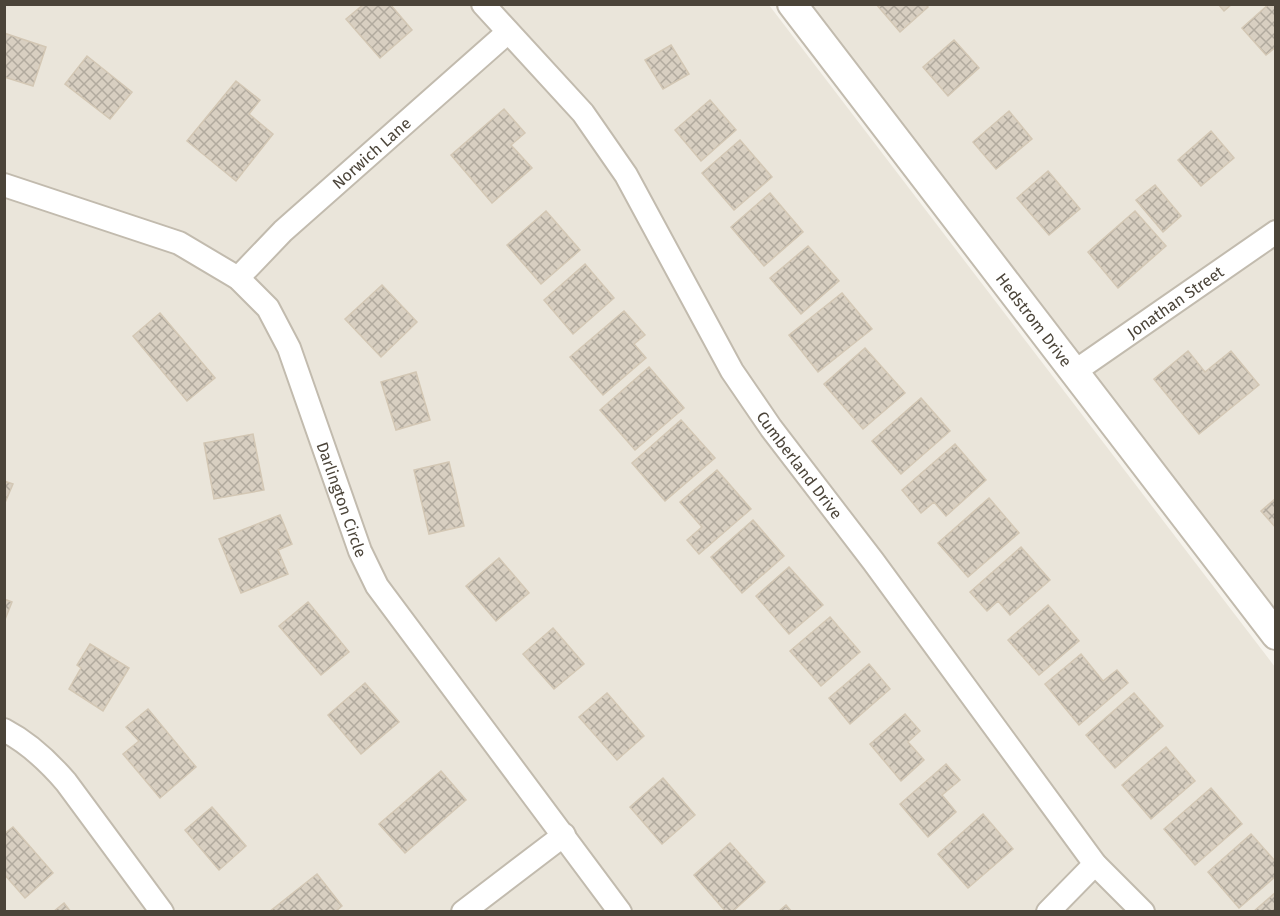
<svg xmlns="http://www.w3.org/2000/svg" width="1280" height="916" viewBox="0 0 1280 916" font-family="'Fira Sans',sans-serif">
<defs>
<pattern id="building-cross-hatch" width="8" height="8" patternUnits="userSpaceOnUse" patternTransform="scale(1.5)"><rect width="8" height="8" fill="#d8cfc1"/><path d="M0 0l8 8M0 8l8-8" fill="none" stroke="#b1aa9e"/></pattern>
</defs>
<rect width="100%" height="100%" fill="#f6f3ec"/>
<path fill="#eae5da" d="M 5,5 L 769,5 L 1275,667 L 1275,911 L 5,912 Z
M 810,5 L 1275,5 L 1275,613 Z"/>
<path fill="url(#building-cross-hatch)" stroke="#d3c7b4" stroke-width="1.5" d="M 364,4 L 390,4 L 412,30 L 380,58 L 346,19 Z
M 876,4 L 925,4 L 928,7 L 900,32 Z
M 1218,4 L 1232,4 L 1224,11 Z
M 1269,4 L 1276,4 L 1276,47 L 1266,55 L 1242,28 Z
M 4,33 L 46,47 L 33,86 L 4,77 Z
M 954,40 L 979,68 L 948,96 L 923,67 Z
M 671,45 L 689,74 L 663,89 L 645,60 Z
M 87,56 L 132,92 L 110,119 L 65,84 Z
M 236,81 L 260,100 L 249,114 L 273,134 L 236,181 L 187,141 Z
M 710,100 L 736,130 L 701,161 L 675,130 Z
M 504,109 L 525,133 L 511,145 L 532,168 L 492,203 L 451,155 Z
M 1009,111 L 1032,139 L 996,169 L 973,142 Z
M 1211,131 L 1234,158 L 1201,186 L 1178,160 Z
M 740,140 L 772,177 L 734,210 L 702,173 Z
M 1048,171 L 1080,209 L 1049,235 L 1017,198 Z
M 1155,185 L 1181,216 L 1163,232 L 1136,200 Z
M 770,193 L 803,232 L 764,266 L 731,227 Z
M 546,211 L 580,250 L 541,284 L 507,245 Z
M 1135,211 L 1166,246 L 1118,288 L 1088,252 Z
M 808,246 L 839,281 L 801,314 L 770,278 Z
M 585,264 L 614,298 L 573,334 L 544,300 Z
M 382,285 L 417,322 L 381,357 L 345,319 Z
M 842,293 L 872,329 L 818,372 L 789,335 Z
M 624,311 L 645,335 L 634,344 L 646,358 L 603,395 L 570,357 Z
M 160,313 L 215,378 L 187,401 L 133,336 Z
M 865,348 L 905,393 L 863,429 L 824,384 Z
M 1188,351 L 1205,372 L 1231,351 L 1259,385 L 1199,434 L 1154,379 Z
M 649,367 L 684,408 L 635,450 L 600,410 Z
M 416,372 L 430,420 L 396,430 L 381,382 Z
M 921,398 L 950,431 L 901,474 L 872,441 Z
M 681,420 L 715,458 L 665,501 L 632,463 Z
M 253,434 L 264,490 L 214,499 L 204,443 Z
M 955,444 L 986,480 L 946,516 L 934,502 L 921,513 L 902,490 Z
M 449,462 L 464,526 L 429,534 L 414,470 Z
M 717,470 L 751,509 L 699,554 L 687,540 L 702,527 L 680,502 Z
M 4,481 L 13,484 L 4,505 Z
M 989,498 L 1019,533 L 968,577 L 938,543 Z
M 1276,498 L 1276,528 L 1261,511 Z
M 280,515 L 292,544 L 278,550 L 288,574 L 241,593 L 219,539 Z
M 753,520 L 784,556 L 742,593 L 711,557 Z
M 1021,547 L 1050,580 L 1010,615 L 998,601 L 987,611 L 970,592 Z
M 499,558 L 529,593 L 496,621 L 466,586 Z
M 789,567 L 823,605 L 789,634 L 756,596 Z
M 4,599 L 12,602 L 4,622 Z
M 308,602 L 349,652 L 321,675 L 279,626 Z
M 1048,605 L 1079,641 L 1039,675 L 1008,640 Z
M 830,617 L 860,652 L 821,686 L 790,651 Z
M 553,628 L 584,664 L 554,689 L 523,654 Z
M 90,644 L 129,668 L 103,711 L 69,689 L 81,668 L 77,665 Z
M 1081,654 L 1103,681 L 1117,670 L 1128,683 L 1079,725 L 1045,684 Z
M 869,664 L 890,689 L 850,724 L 829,698 Z
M 365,683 L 399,722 L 361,754 L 328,715 Z
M 607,693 L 644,736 L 617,760 L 579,717 Z
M 1134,693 L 1163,726 L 1115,768 L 1086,735 Z
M 148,709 L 196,767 L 160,798 L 123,754 L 139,741 L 126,727 Z
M 905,714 L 920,731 L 908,742 L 924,760 L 901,781 L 870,744 Z
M 1166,747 L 1195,781 L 1151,819 L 1122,785 Z
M 946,764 L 960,780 L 942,795 L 956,812 L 928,837 L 900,804 Z
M 441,771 L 466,800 L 405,853 L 379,824 Z
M 663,778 L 695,815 L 662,844 L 630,807 Z
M 1211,788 L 1242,824 L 1195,865 L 1164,829 Z
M 212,807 L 246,846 L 219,870 L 185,830 Z
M 983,814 L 1013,849 L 968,888 L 938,854 Z
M 13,827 L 53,873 L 25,898 L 4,874 L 4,834 Z
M 1251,834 L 1276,862 L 1276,876 L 1239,908 L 1208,872 Z
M 730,843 L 765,882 L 732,912 L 726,912 L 694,875 Z
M 317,874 L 342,906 L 335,912 L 269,912 Z
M 1276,892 L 1276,912 L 1253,912 Z
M 64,903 L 71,912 L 53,912 Z
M 786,905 L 792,912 L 778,912 Z"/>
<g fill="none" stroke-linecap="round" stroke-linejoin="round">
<g stroke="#c2bbae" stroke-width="26">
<g id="minor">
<path id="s1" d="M 483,4 L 583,113 L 626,175 L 732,371 L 771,428 L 873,561 L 1095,864 L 1143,912"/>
<path id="s2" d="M 4,185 L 179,243 L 238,278 L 268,308 L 289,348 L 360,551 L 377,586 L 620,912"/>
<path id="s3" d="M 238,278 L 283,231 L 508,32"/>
<path id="s4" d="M 1074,372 L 1276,232"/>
<path d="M 4,730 C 29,743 48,761 66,782 L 162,912"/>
<path d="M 463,912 L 564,835"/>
<path d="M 1048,912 L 1095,864"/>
</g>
</g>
<g stroke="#c2bbae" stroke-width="32">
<g id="tertiary">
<path id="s5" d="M 792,4 L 1276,635"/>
</g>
</g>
<use href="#minor" stroke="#fff" stroke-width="22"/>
<use href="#tertiary" stroke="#fff" stroke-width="28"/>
</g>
<g text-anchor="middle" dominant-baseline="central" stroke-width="4.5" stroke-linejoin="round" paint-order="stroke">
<g font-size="16" fill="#4b4439" stroke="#fff">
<text stroke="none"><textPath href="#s3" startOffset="183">Norwich Lane</textPath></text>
<text stroke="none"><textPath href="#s4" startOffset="123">Jonathan Street</textPath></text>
<text stroke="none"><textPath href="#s5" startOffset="398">Hedstrom Drive</textPath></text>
<text stroke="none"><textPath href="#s1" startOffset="562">Cumberland Drive</textPath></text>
<text stroke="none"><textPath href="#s2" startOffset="501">Darlington Circle</textPath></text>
</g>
</g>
<rect width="1280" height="916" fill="none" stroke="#4b4439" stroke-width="12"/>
</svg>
